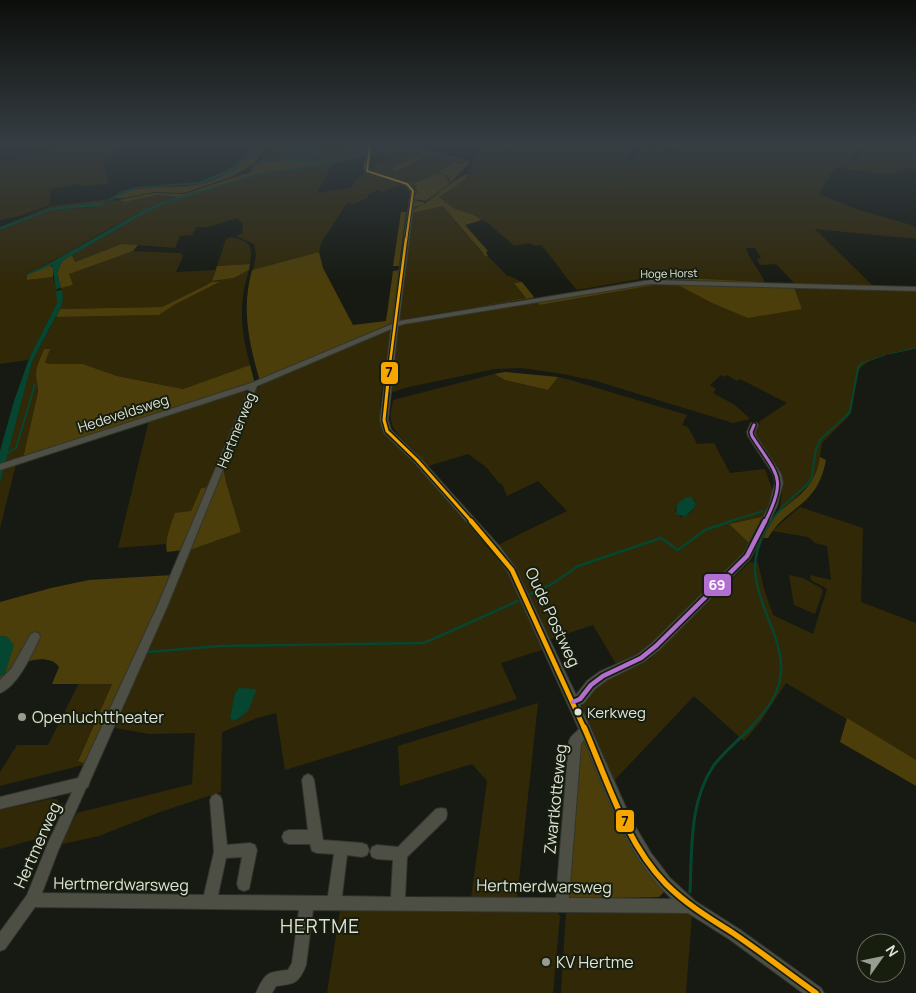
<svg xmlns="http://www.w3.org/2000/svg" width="916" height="993" viewBox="0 0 916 993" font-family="Manrope,sans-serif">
<rect width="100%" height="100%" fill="#161a12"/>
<path fill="#312808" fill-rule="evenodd" d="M 66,145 L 131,145 L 107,158 L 104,163 L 108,184 L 81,186 L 79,184 L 51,189 L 49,205 L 19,216 L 0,220 L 0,162 Z
M 272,145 L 309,145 L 308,146 L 337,150 L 341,145 L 363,145 L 363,151 L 366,151 L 326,161 L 314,161 L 322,151 L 295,151 L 312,152 L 307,159 L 289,158 L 285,155 L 280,161 L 261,161 Z
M 408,145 L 420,145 L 428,149 L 391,171 L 396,172 L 430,153 L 464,162 L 463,164 L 447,166 L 440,172 L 448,176 L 451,182 L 449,184 C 438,171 425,177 412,184 L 417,186 L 415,188 L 374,172 L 376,163 L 396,157 L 381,154 L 369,156 L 369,154 Z
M 473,145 L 640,145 L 620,167 L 618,179 L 623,165 L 633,158 L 642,145 L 772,174 L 647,145 L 850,145 L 856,152 C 855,163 846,162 838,167 C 830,172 824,186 819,194 L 853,208 L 911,225 L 916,228 L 916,239 L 815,229 L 873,286 L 795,284 L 776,264 L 760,265 L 757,259 L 761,258 L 755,248 L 746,248 C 750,261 760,271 766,284 L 651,277 L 652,279 L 646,278 L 577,290 C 563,275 554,259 541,245 L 535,246 L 529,243 L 514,246 L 488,223 L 472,214 L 455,209 L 439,197 C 450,190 467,174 478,171 L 469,173 L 476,156 Z
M 853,145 L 916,145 L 916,170 L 902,167 L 904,172 L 884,174 L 840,168 L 856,160 L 859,154 Z
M 366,154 L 366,157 L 332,165 L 317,193 L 351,188 L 358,178 L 366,173 L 403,184 L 383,192 L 377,190 L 367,195 L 369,197 L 355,204 L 347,203 L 321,243 L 319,252 L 253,270 L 256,255 L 254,244 L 236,236 L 242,233 L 243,224 L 237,218 L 208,227 L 196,227 L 192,235 L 180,236 L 175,248 L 123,244 L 75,262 L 72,255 L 142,215 L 164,204 L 259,175 L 321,166 Z
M 152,195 L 179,197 C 125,214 79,250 28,273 L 27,280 L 53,277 L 58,294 L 57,303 L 28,360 L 0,364 L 0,230 L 52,210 L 94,207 L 114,200 L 125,202 Z
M 109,199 L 102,203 L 50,208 L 0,227 L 51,206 Z
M 443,206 L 481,252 L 491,259 L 507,276 L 510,276 L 522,282 L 514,283 L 526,298 L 400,320 L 412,213 Z
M 231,237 C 250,242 253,243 250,264 L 217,266 L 226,239 Z
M 129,251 L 181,253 L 183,256 L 176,272 L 215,270 L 212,281 L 234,278 L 249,270 C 238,305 241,330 250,365 L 183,389 L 117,376 L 83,364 L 49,364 L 45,362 L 44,349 C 41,357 36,366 36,374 C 36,380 38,386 38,392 L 23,458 L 5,463 L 32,362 L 56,317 L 159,315 L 174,305 L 219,283 L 207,284 L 162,307 L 60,309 L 63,299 L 61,288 L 73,285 L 68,274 Z
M 665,283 L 674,283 L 710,302 L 802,309 L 794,287 L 916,291 L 916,348 C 899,352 871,355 859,370 L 850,415 L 822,443 L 818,472 L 814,479 L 795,499 L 779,512 L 782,493 L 781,478 L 755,435 L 760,421 L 787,403 L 740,379 L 737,381 L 727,375 L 724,377 L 721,375 L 710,385 L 716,389 L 713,393 L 735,405 L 750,419 L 733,423 L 596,381 L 563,374 L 521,368 L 495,369 L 409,387 L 389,393 L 396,325 L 537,302 L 540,305 Z
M 392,327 C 389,350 375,411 382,429 L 421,471 L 503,565 L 514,581 L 545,649 L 501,663 L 517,699 L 285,770 L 276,713 L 257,718 L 222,732 L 221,792 L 160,812 L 99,836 L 63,844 L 64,836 L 77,813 L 192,784 L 195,733 L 149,734 L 115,728 L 190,550 L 241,532 L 226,482 L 223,466 L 255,391 L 261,385 ZM 256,689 C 250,704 251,713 235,721 L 230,717 L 235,693 Z
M 494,374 L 505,380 L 548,390 L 558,377 L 567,379 L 687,415 L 682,425 L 688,427 L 697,444 L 714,443 L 730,473 L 765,469 L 774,494 L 766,516 L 729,524 L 751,545 L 741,561 L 640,656 L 616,664 L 593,625 L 548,640 L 522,579 L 498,545 L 567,511 L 538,481 L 507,496 L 502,484 L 499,483 L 486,467 L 468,454 L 425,467 C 419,448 392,437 391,419 C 390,413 392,406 393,400 ZM 685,498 L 694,499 L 696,504 C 694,510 688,517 681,517 L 675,512 L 677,504 Z
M 242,391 L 247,392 L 208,487 L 201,488 L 191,511 L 170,527 L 166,544 L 118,548 L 149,420 Z
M 16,464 L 0,528 L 0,483 L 4,468 Z
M 800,507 L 863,528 L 861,602 L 916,623 L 916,760 L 786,683 L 761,721 L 744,741 L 694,696 L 611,784 L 580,710 L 593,688 L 603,678 L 649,660 L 750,562 L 758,563 L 764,589 L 773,615 L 813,634 L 827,589 L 811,580 L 810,575 L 831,580 L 827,546 L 815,543 L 808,537 L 772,531 Z
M 789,575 L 803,578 L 821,588 L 823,591 L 815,614 L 794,605 Z
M 79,683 L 112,684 L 78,760 L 87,764 L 0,786 L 0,772 L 17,745 L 48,745 Z
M 538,703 L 517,899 L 471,898 L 487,781 L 472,764 L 400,786 L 398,746 Z
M 50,799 L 57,799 L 60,804 L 64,803 L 47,836 L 0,849 L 0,810 Z
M 555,909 L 560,916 L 553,993 L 327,993 L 340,910 Z
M 671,911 L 692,914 L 686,993 L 561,993 L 566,912 Z"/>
<path fill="#4c3e0a" d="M 261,145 L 267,145 L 254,164 L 231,177 L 184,193 L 155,192 L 124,198 L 115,198 C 137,184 163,188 188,186 C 219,184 239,166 261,145 Z
M 363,145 L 367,145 L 366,153 L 320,164 L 259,174 L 179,197 L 157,195 L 125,202 L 118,200 L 154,193 L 185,194 L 244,174 L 247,175 L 253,169 L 250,169 L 261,161 L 326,161 L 363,152 Z
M 427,150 L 470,162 L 451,182 L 448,176 L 439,172 L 454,162 L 462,164 L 463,162 L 431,153 L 396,172 L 390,170 Z
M 437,174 L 445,176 L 449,184 L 426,201 L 414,199 L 417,191 L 415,188 L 417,186 L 411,184 Z
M 469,174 L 462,182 L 439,197 L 455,209 L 472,214 L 482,220 L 465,225 L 488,251 L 486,252 L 488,256 L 486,257 L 443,206 L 412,213 L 411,211 L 421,205 L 411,209 L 413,200 L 424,202 L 424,204 C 434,197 459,175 469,174 Z
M 401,212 L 406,212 L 399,266 L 393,266 Z
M 122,244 L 138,245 L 133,251 L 69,274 L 73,285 L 61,288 L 57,273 L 62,261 L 72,255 L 75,262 Z
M 319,252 L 323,268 L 353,325 L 386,321 L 393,271 L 399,270 L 392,323 L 260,382 C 249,342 241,310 252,270 Z
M 250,264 L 249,270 L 234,278 L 212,281 L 217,266 Z
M 50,265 L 53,268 L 53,277 L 27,280 L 27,275 Z
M 651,276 L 759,282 L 759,284 L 652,279 Z
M 212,282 L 220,282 L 174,305 L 159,315 L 56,317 L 60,309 L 162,307 Z
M 522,282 L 534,297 L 532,298 L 439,313 L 526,298 L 514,283 Z
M 646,283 L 666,283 L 540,305 L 537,302 Z
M 674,283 L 794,287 L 802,309 L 748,318 L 710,302 Z
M 44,349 L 50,349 L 45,362 L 49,364 L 83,364 L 117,376 L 183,389 L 250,365 L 255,384 L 23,458 L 38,392 C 38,386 36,380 36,374 C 36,366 41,357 44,349 Z
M 505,372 L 558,377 L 548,390 L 505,380 L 494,374 Z
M 820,457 L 826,460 C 817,508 788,504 768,538 L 763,538 C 767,531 770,518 776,514 C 798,497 816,486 820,457 Z
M 223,466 L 226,482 L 241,532 L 190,550 Z
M 208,487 L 183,550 L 167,552 C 164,540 171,525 175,513 L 191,511 L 201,488 Z
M 766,516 L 751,545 L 729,524 Z
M 172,575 L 87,764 L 78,761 L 112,684 L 52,684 L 59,667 C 53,657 36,658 27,662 C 19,666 6,684 0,691 L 0,676 L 5,674 L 8,637 L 0,636 L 0,602 L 51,588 L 89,580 Z
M 847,718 L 916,760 L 916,786 L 840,742 Z
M 582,742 L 586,743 L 661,884 L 664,892 L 659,897 L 568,899 L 580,744 Z"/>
<path fill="#064630" d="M 256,145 L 261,145 L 233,171 L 202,184 L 140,188 L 125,193 L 100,206 L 52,210 L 0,230 L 0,227 L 50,208 L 105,202 L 122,191 L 137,187 L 199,182 L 230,169 Z
M 401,145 L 408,145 L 321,166 L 259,175 L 164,204 L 142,215 L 62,261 L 57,273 L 61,288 L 56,289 L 52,265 L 27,275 L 28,273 L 50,263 L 144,210 L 165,201 L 259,174 L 320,164 Z
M 290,149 L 322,151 L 314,161 L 280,161 L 285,155 L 291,155 L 290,158 L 307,159 L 312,153 L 295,151 L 293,154 L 286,153 Z
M 62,290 L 63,299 L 61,307 L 32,362 L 0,483 L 0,451 L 14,401 L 30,356 L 57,303 L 56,291 Z
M 692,497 L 696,504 L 694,508 L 685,517 L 676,514 L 677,504 L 685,498 Z
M 0,636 L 8,637 L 14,646 L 5,674 L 0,676 Z
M 239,688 L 257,689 C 249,705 253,712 234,721 L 230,717 L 235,693 Z"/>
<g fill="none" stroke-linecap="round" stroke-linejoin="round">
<path stroke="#064630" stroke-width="1" d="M 617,179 L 621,165 L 639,145
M 889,354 L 916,348
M 862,363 L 885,355"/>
<path stroke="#064630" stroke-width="2" d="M 6,454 L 16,448 L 35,384
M 728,522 L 763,511
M 770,522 L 783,506 L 808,484 L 812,476 L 816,449 L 820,440 L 850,412 L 858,367 L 863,362"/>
<path stroke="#064630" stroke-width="2.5" d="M 528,595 L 552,584 L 578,566 L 661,538 L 678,550 L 705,530 L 732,521
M 148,652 L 221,646 L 424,643 L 518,601
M 750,728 C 790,687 787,663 766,613 C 761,599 755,583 755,568 C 755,551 762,535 771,521"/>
<path stroke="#064630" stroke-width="3" d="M 690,892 C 692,850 689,801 714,765 C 725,751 739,739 752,727"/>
<g stroke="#32352f" stroke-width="2">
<path id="minor" d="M 368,145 L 372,145 L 368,167 L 369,170 L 409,183 L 415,191 L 399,321 L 650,280 L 916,287 L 916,291 L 650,284 L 404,324 L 398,326 L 388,420 L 391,430 L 420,458 L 500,547 L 515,567 L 576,695 L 587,681 L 599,672 L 637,655 L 652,643 L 744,553 L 769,506 L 775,483 L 773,474 L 748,436 L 747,432 L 751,423 L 757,423 L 758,425 L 755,432 L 756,436 L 781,474 L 783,483 L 777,506 L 750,559 L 660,649 L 645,661 L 607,680 L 595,689 L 584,703 L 580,705 L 632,821 L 651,853 L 670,878 L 695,901 L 739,929 L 821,988 L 824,993 L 803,993 L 729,939 L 688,913 L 313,910 L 306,965 C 299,983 295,984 276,986 L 272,993 L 256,993 C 265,973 267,972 288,970 L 292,963 L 299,910 L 35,907 L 5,949 L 0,951 L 0,932 L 27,895 L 48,843 L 72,792 L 0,809 L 0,797 L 78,778 L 157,607 L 249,389 L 0,470 L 0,464 L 251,383 L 392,324 L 411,191 L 405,185 L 365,172 L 364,167 ZM 391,329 L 380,420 L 384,433 L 414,462 L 494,553 L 508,572 L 579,729 L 571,737 L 569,741 L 556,898 L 405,897 L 407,857 L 446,819 L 447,814 L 446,809 L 441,808 L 436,809 L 398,847 L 377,845 L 372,847 L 370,852 L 372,857 L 377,859 L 393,860 L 391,897 L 342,896 L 347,855 L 362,857 L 367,855 L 369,850 L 367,845 L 362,843 L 323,840 L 314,780 L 312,776 L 308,774 L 304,776 L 302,780 L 308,830 L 289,830 L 284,832 L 282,837 L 284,842 L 289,844 L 310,844 L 312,851 L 317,853 L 334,854 L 328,896 L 218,895 L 226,858 L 242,857 L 237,884 L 239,889 L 244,891 L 249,889 L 257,850 L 255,845 L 250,843 L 227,845 L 222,800 L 220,796 L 216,794 L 212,796 L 210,800 L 214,852 L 204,895 L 42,893 L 58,851 L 86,788 L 88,787 L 90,781 L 167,607 L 257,386 ZM 584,740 C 607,796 627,857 672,899 L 569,898 L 581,744 Z
M 35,632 L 39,634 L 40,637 C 32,654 18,686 0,693 L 0,680 L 11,669 L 31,634 Z"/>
</g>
<use href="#minor" fill="#4d4e44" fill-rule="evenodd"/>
<g stroke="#171e0e" stroke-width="4">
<path id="bus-1-far4" d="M 370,145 L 367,171 L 407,184 L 413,191 L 406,241"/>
</g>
<g stroke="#171e0e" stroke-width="5">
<path id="bus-1-far3" d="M 390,363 L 406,239"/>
</g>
<g stroke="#171e0e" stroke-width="6">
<path id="bus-1-far2" d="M 390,362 L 384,420 L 387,431 L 417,460 L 472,522"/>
</g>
<g stroke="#171e0e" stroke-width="8">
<path id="bus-1-far1" d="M 471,521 L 512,570 L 584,728"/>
</g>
<g stroke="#171e0e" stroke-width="9">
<path id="bus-1" d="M 584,727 C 607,779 625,842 666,884 C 686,904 709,918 733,933 C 761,952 788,973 816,993"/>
</g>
<g stroke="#171e0e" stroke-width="6">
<path id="bus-2-far1" d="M 754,425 L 751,432 L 752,436 C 777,475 788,477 765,522"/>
</g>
<g stroke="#171e0e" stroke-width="8">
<path id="bus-2" d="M 573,702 L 580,699 L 591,685 L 603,676 L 641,658 L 656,646 L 747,556 L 765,521"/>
</g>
<use href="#bus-1-far4" stroke="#f7a600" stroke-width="2"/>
<use href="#bus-1-far3" stroke="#f7a600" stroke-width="2.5"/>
<use href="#bus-1-far2" stroke="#f7a600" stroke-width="3"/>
<use href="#bus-1-far1" stroke="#f7a600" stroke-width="4.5"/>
<use href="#bus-1" stroke="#f7a600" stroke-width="5.5"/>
<use href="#bus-2-far1" stroke="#b36fd0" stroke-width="3"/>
<use href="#bus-2" stroke="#b36fd0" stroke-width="4.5"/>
</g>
<linearGradient id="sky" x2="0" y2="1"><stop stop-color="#0c0e0a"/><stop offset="0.51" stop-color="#363e44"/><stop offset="1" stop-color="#363e44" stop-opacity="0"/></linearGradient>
<rect width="916" height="284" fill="url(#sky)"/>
<circle fill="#dee3d8" stroke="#171e0e" stroke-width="2" cx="578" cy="712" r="4.5"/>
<g fill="#989d93" stroke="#171e0e" stroke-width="2">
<circle cx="22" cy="717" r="5"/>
<circle cx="546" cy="962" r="5"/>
</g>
<g text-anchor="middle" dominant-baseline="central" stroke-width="4" stroke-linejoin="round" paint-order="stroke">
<g font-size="11" fill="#dee3d8" stroke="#171e0e">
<text transform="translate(669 273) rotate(-1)">Hoge Horst</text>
</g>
<g font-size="14" fill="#dee3d8" stroke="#171e0e">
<text transform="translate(123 413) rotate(-18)">Hedeveldsweg</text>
<text transform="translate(236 430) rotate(-68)">Hertmerweg</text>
</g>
<g font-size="15" fill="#dee3d8" stroke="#171e0e" text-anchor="start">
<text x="587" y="712">Kerkweg</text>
</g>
<g font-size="16" fill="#dee3d8" stroke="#171e0e">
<text transform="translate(553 617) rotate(65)">Oude Postweg</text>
<text transform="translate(555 799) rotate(-84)">Zwartkotteweg</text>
<text transform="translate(37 845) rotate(-66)">Hertmerweg</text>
<text transform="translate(121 884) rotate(1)">Hertmerdwarsweg</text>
<text transform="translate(544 886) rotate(1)">Hertmerdwarsweg</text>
</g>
<g font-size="16" fill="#dee3d8" stroke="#171e0e" text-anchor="start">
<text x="32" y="717">Openluchttheater</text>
<text x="556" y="962">KV Hertme</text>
</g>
<g font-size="19" letter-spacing="1" fill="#dee3d8" stroke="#171e0e">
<text x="320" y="926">HERTME</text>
</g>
</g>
<g stroke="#171e0e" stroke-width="2">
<rect x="380" y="361" width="19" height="24" rx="5" fill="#f7a600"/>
<rect x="703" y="573" width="29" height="24" rx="5" fill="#b36fd0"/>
<rect x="615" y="809" width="20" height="24" rx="5" fill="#f7a600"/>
</g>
<g font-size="14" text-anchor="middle" font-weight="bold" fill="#fff">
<text x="717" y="590">69</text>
</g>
<g font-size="14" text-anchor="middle" font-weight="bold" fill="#111">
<text x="389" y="377">7</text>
<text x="625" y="826">7</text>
</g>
<g transform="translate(881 958) rotate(57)"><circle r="24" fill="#171e0e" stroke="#676d5f"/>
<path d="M0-4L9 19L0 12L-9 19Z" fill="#989d93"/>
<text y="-8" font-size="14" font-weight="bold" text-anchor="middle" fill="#dee3d8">N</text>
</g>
</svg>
